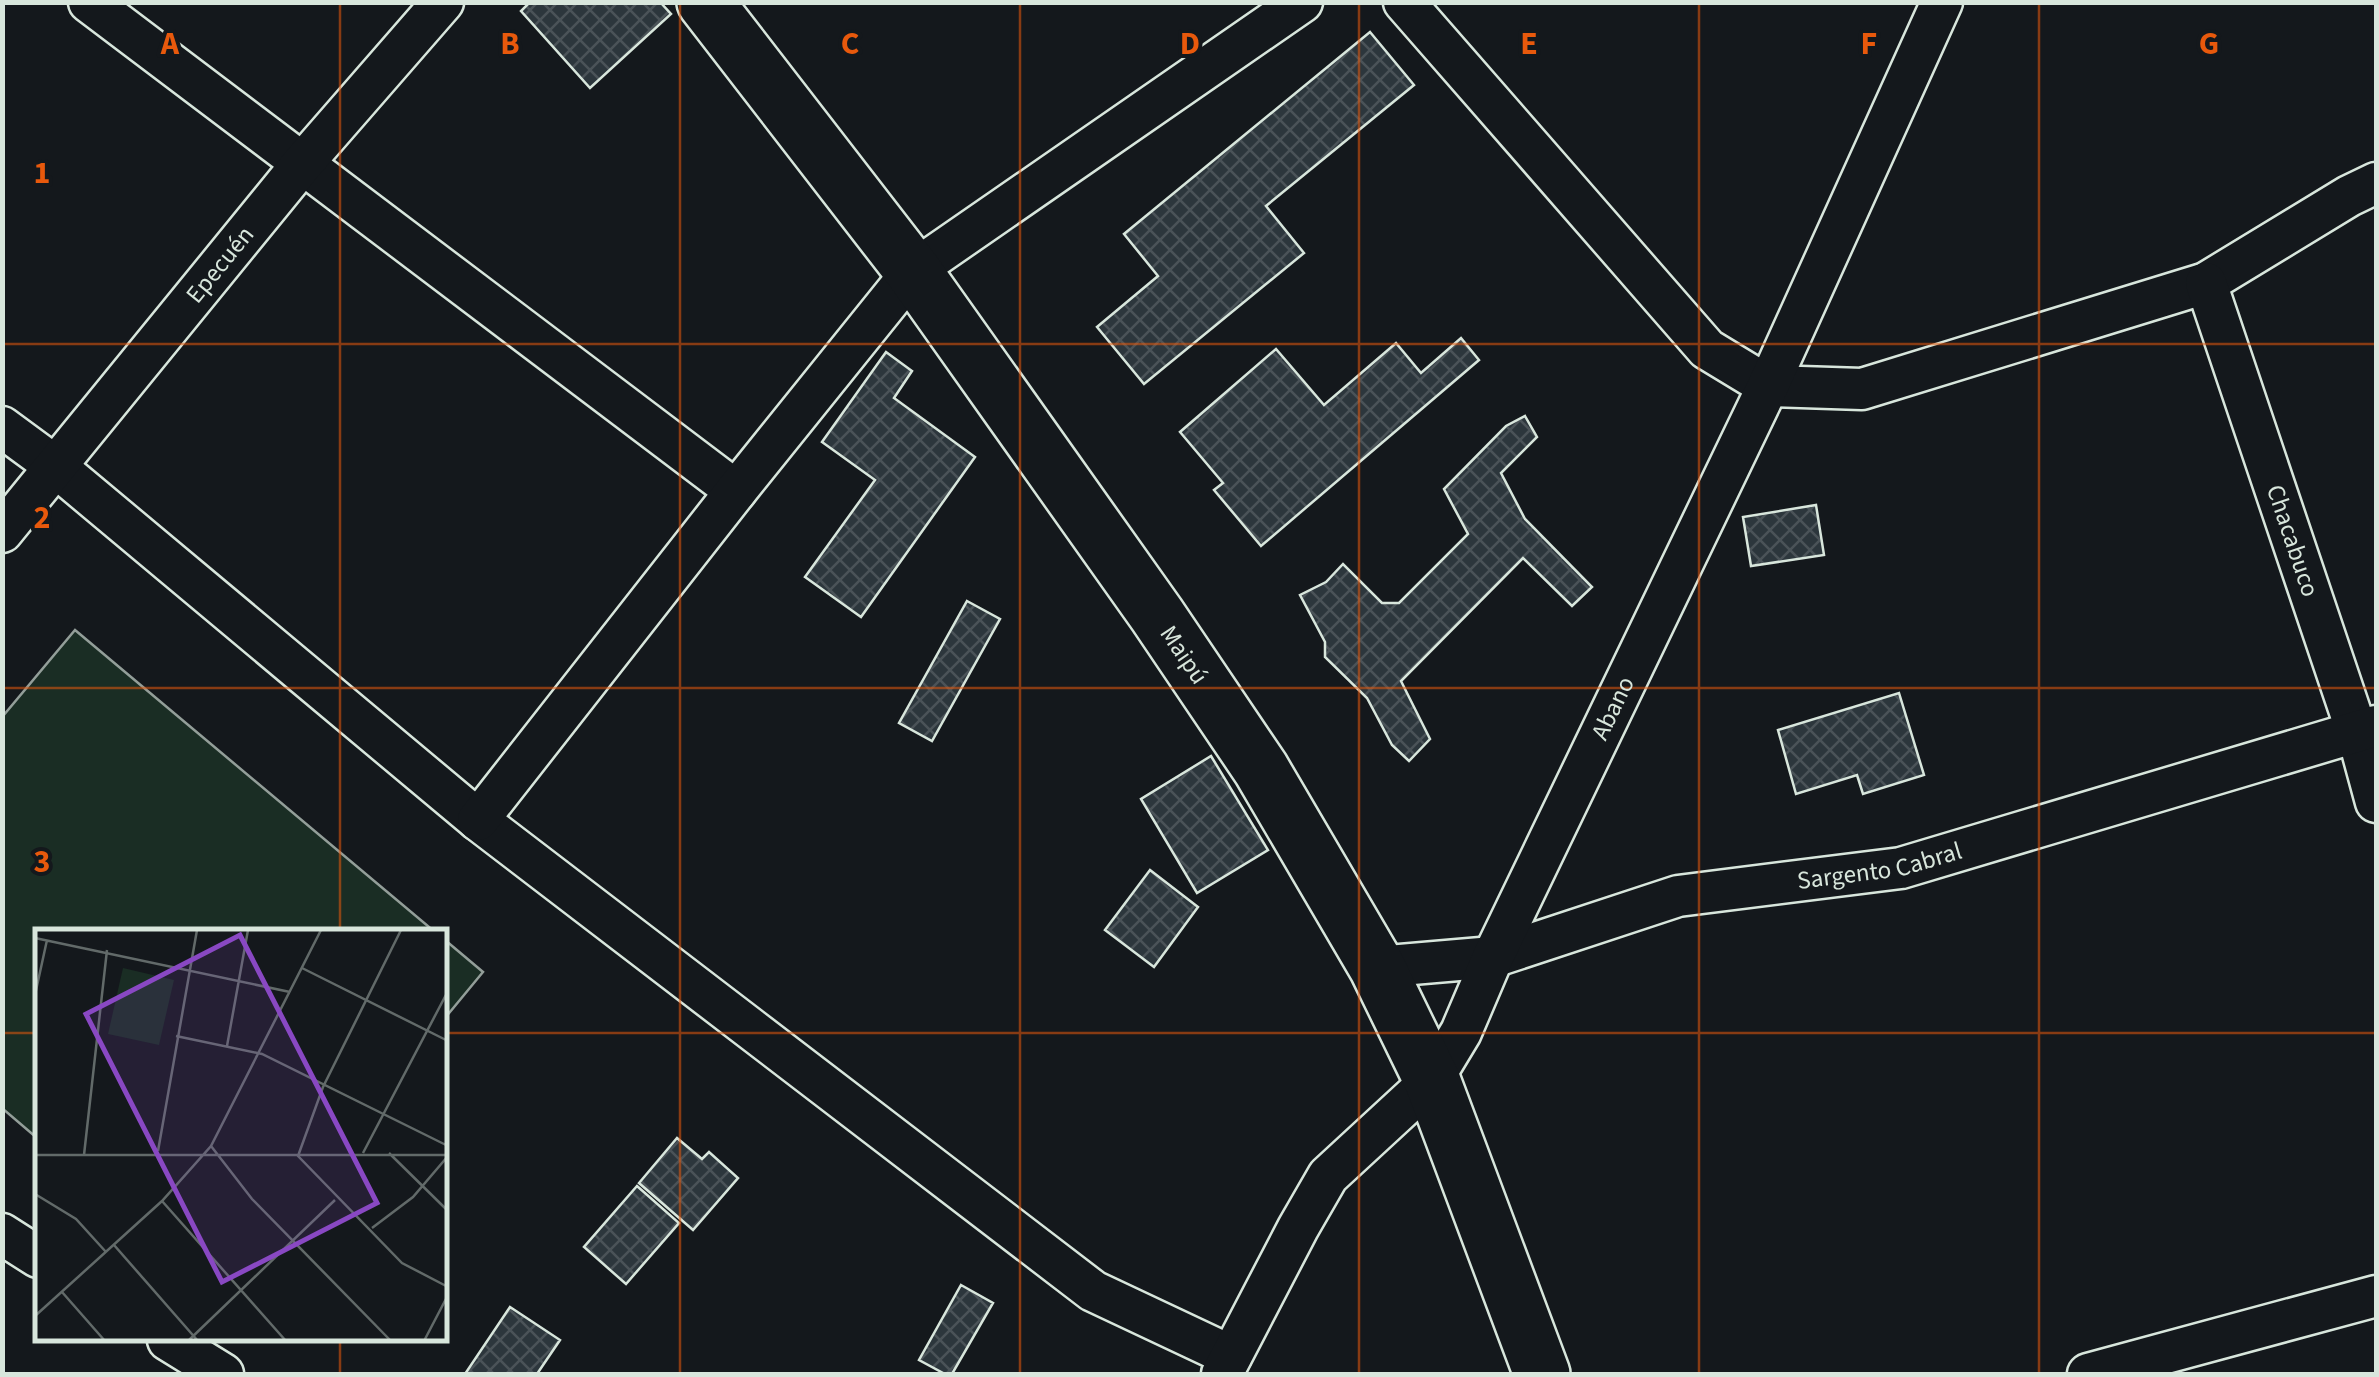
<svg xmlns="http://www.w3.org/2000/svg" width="2379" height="1377" viewBox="0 0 2379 1377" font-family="'Source Sans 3',sans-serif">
<defs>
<pattern id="building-cross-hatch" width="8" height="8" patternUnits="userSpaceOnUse" patternTransform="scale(2.5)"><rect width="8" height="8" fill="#2c363c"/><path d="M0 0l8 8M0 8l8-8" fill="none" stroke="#4a5358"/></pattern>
</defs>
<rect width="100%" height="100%" fill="#14181c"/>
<path fill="#1a2d24" stroke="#939e99" stroke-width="2.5" d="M 75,630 L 435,932 L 38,932 L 37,1138 L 3,1109 L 3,716 Z
M 445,940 L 483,972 L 445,1018 Z"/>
<path fill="url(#building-cross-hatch)" stroke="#d8e6dc" stroke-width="2.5" d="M 530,2 L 660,2 L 671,14 L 590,88 L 521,11 Z
M 1370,32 L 1414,85 L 1266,206 L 1304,253 L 1144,384 L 1097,327 L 1158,276 L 1124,234 Z
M 1461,338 L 1479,360 L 1261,546 L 1214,490 L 1223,483 L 1180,432 L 1276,349 L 1324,405 L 1396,343 L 1421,373 Z
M 886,352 L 912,371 L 894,398 L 975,457 L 861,617 L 805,577 L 875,480 L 822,442 Z
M 1525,416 L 1537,437 L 1501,473 L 1525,519 L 1592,587 L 1572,606 L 1523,558 L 1401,681 L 1430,739 L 1409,761 L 1392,745 L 1367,698 L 1325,657 L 1325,642 L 1300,595 L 1326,582 L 1343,564 L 1382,603 L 1399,603 L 1468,534 L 1444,489 L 1506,426 Z
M 1816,505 L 1824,555 L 1751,566 L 1743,517 Z
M 967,601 L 1000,619 L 932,741 L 899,723 Z
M 1899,693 L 1924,775 L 1863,794 L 1857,775 L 1796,794 L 1778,730 Z
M 1211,756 L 1268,850 L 1197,893 L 1141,799 Z
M 1150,870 L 1198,907 L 1154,967 L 1105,930 Z
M 677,1138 L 702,1159 L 709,1152 L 738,1178 L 693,1230 L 639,1183 Z
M 637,1186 L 679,1223 L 626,1284 L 584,1247 Z
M 961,1285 L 993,1303 L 952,1374 L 945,1374 L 919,1360 Z
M 510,1307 L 560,1340 L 537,1374 L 465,1374 Z"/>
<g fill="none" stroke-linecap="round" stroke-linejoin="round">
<g stroke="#d8e6dc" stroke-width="45">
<g id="street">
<path d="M 89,2 L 736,491"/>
<path d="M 1404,2 L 1707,349 L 1768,386 L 1862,389 L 2206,283 L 2349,196 L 2376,183"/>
<path id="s1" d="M 2206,283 L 2357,732 L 2376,802"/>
<path d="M 2,427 L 55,466 L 478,820 L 1093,1291 L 1231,1356"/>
<path id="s2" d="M 2,532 L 302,164 L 443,2"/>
<path d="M 478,820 L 736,491 L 913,271 L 1302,2"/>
<path id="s3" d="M 1377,967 L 1493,957 L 1678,896 L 1901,868 L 2376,726"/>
<path d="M 2,1234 L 38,1257"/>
<path d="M 168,1340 L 223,1374"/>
<path id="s4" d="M 1222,1374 L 1298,1228 L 1328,1176 L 1432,1080 L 1461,1032 L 1493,957 L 1768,386 L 1942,2"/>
<path d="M 2088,1374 L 2376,1296"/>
</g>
</g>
<g stroke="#d8e6dc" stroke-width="60">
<g id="secondary">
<path id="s5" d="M 705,2 L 913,271 L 1157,615 L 1261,769 L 1377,967 L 1432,1080 L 1542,1374"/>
</g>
</g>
<use href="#street" stroke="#14181c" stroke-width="40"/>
<use href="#secondary" stroke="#14181c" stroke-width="55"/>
</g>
<path fill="none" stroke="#e8590c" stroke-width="2.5" stroke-opacity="0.55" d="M 340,2 L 340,932M 680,2 L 680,1374M 1020,2 L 1020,1374M 1359,2 L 1359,1374M 1699,2 L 1699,1374M 2039,2 L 2039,1374M 2,344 L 2376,344M 2,688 L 2376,688M 2,1033 L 38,1033M 445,1033 L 2376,1033M 340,1340 L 340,1374"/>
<g text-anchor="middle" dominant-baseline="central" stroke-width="8" stroke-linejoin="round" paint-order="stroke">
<g font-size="25" fill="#d8e6dc" stroke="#14181c">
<text stroke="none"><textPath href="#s2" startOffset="345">Epecuén</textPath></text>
<text stroke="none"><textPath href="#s1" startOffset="272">Chacabuco</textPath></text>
<text stroke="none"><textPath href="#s5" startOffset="810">Maipú</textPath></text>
<text stroke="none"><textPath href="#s4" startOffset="780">Abano</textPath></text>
<text stroke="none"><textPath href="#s3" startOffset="515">Sargento Cabral</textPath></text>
</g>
</g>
<g transform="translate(35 929)">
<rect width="412" height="412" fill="#14181c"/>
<path d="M 88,39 L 139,51 L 124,116 L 73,105 Z" fill="#1a2d24"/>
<path fill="none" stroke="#626a69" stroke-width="2.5" d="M 366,1 L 288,158 L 263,227 L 367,334 L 413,358M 0,9 L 255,63M 267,39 L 413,112M 0,66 L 12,11M 141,107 L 227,125 L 413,217M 192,117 L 213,1M 176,217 L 217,270 L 356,412M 123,222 L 162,1M 328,224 L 413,62M 354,224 L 413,282M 0,226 L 413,226M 49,226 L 72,21M 0,265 L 41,290 L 71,323M 127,272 L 251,412M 337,299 L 378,268 L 413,227M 79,316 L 163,412M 27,363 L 70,412M 0,387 L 127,272 L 176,217 L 286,1M 153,412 L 300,271M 389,412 L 413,366"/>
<path fill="#8948c3" fill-opacity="0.15" stroke="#8948c3" stroke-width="5" d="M 205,6 L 342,274 L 187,353 L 51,85 Z"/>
<rect width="412" height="412" fill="none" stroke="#d8e6dc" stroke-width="5"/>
</g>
<g font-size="32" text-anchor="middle" font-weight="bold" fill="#e8590c" stroke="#14181c" stroke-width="8" stroke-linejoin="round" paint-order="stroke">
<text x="170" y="54">A</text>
<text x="510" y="54">B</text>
<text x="850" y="54">C</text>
<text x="1190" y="54">D</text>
<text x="1529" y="54">E</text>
<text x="1869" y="54">F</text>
<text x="2209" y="54">G</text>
<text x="42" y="183">1</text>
<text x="42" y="528">2</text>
<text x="42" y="872">3</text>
</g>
<rect width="2379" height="1377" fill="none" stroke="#d8e6dc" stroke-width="10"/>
</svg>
